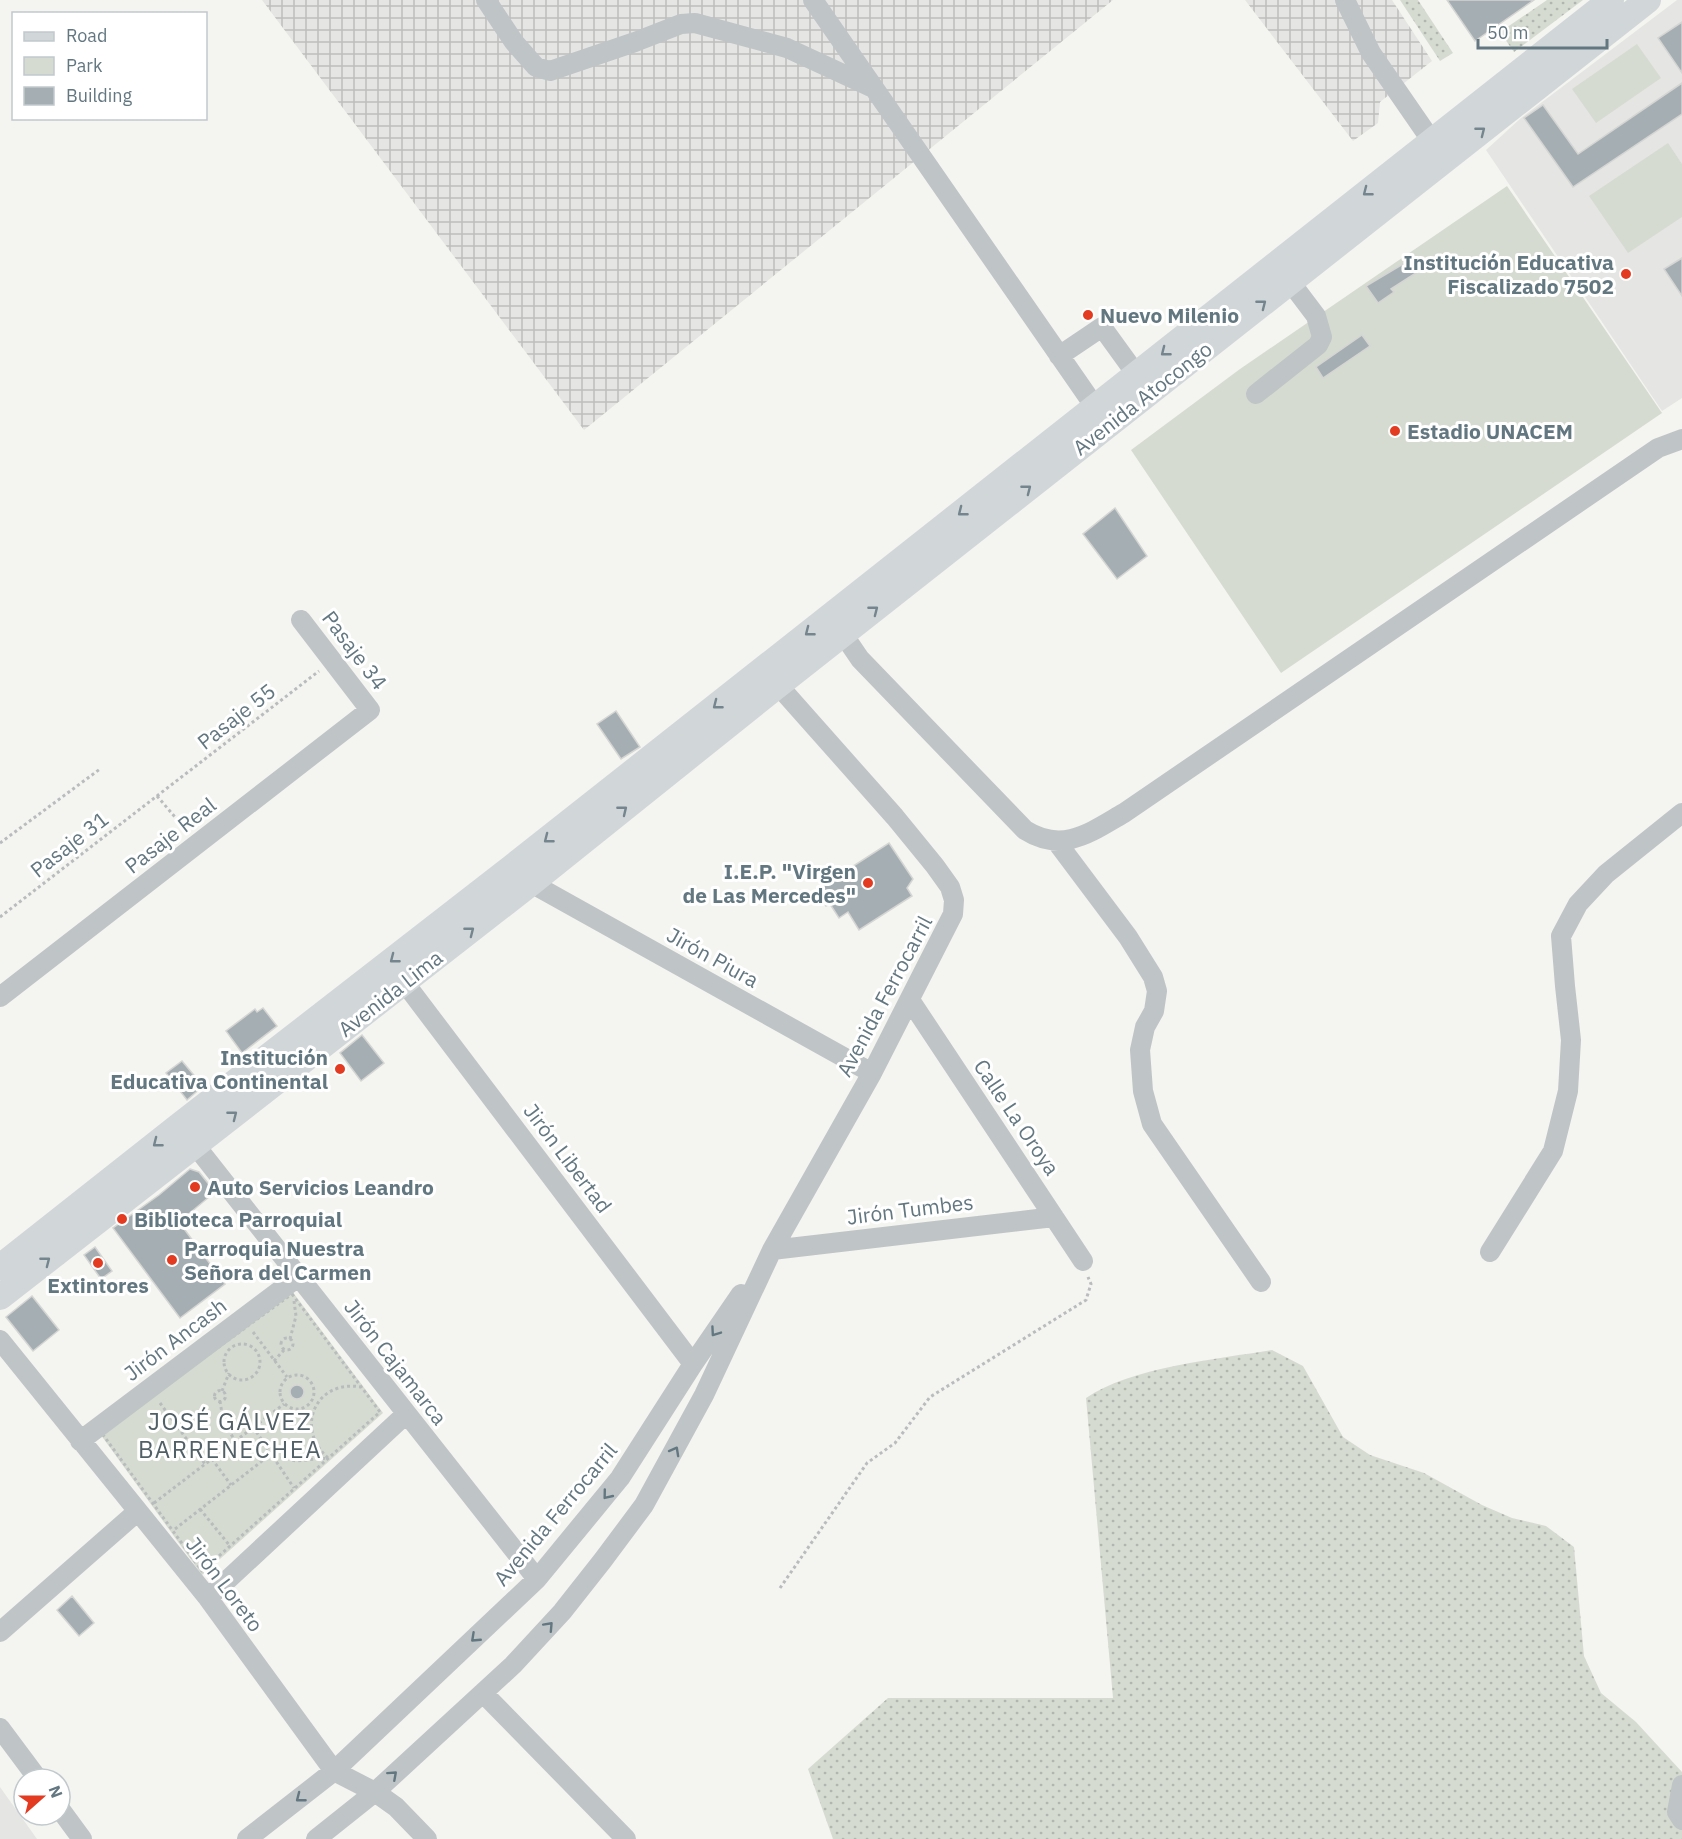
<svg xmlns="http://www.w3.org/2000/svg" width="1682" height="1839" viewBox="0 0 1682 1839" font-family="'IBM Plex Sans',sans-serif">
<defs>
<pattern id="industrial-grid" width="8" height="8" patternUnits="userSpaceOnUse" patternTransform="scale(1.5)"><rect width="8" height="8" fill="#e5e5e3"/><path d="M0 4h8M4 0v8" fill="none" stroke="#bdbebd"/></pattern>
<pattern id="grass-dots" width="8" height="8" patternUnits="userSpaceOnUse" patternTransform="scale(1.5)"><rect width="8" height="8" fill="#d6dbd1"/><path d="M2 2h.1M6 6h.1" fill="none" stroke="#b1b6af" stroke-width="1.8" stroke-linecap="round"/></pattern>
</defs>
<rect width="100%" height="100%" fill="#f4f4f0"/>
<path fill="#e5e5e3" d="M 1677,0 L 1682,0 L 1682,398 L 1662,411 L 1486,150 L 1521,118 Z
M 0,1787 L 37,1839 L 0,1839 Z"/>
<path fill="url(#industrial-grid)" d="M 262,0 L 1113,0 L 584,430 Z
M 1245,0 L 1392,0 L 1432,61 L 1380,102 L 1378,123 L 1353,141 Z"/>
<path fill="url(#grass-dots)" d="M 1400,0 L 1418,0 L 1453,53 L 1440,61 Z
M 1547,0 L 1583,0 L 1514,52 L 1500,32 Z
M 1272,1350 L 1303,1366 L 1343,1437 L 1370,1455 L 1424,1473 L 1482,1505 L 1512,1518 L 1546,1526 L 1574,1547 L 1584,1656 L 1601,1693 L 1636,1722 L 1682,1772 L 1682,1839 L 833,1839 L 808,1769 L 888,1698 L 1113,1698 L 1086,1398 C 1131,1367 1218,1359 1272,1350 Z"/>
<path fill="#d6dbd1" d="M 1637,44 L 1661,78 L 1596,123 L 1572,89 Z
M 1668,143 L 1682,164 L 1682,217 L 1628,253 L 1589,196 Z
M 1507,186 L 1662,413 L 1281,673 L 1131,450 L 1240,369 Z
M 292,1291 L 383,1413 L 202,1575 L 98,1431 Z"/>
<path fill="#a5afb3" stroke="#d5d5d3" stroke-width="1.5" d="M 1447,0 L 1534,0 L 1475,41 Z
M 1682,22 L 1682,73 L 1658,38 Z
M 1682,83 L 1682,114 L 1573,187 L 1524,118 L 1543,105 L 1578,154 Z
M 1682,258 L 1682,296 L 1664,269 Z
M 1408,261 L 1416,273 L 1391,289 L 1394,292 L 1378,303 L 1366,286 Z
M 1362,335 L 1370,346 L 1323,378 L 1316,367 Z
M 1115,508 L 1147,556 L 1117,579 L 1083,534 Z
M 616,711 L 640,747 L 621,759 L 597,724 Z
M 889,843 L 913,879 L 907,888 L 912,896 L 859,930 L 848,912 L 839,918 L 830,904 L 826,906 L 816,890 Z
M 263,1008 L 277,1026 L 242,1053 L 226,1031 L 255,1009 L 257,1012 Z
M 362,1035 L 384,1063 L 361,1081 L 340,1053 Z
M 182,1061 L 203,1086 L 187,1100 L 166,1073 Z
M 190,1169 L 199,1172 L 215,1192 L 179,1222 L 225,1284 L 180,1318 L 113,1228 L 159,1195 Z
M 95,1247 L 112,1271 L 101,1279 L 84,1255 Z
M 32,1296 L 59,1330 L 33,1351 L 6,1317 Z
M290 1392a7 7 0 1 1 14 0a7 7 0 1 1-14 0Z
M 72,1596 L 94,1623 L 79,1636 L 57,1610 Z"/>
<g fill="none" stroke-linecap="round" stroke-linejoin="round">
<path stroke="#b9bcbd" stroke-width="3" stroke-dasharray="3 3" stroke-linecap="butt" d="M 157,796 L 187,831
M 0,843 L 100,769
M 0,917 L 319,671
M 292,1294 L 380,1412 L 202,1571 L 101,1432 Z
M 253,1332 L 287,1377
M281 1344a6 6 0 1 1 12 0a6 6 0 1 1-12 0Z
M 290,1339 L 296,1316 L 294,1301
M224 1362a18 18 0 1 1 36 0a18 18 0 1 1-36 0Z
M 274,1361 L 284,1350
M280 1392a17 17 0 1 1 34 0a17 17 0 1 1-34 0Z
M214.5 1396a5.5 5.5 0 1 1 11 0a5.5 5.5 0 1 1-11 0Z
M 222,1391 L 229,1373
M 220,1401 L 223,1420 L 235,1441
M 160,1403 L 205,1464
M 253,1427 L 294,1488
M 328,1458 C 294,1428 316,1379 361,1387
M 212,1459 L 231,1485
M 154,1503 L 284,1404
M 200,1509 L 230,1546
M 175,1529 L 271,1454 L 296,1461 L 327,1458
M 780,1588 L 867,1463 L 895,1443 L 930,1397 L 1086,1300 L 1091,1284 L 1088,1277"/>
<path stroke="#bfc4c6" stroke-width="20" d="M 486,0 L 514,42 L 536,67 L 550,71 L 635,42 L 681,24 L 695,23 L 787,48 L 871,87
M 813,0 L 1102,417
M 1345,0 L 1371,53 L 1440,153
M 1059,356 L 1102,327 L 1144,385
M 1256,394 L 1318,345 L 1322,337 L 1316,316 L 1282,271
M 838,622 L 843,634 L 860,659 L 1025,830 C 1063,854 1091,832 1124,813 L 1658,448 L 1682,439
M 1056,841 L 1128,937 L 1153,977 L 1157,991 L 1154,1011 L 1145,1027 L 1140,1050 L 1143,1091 L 1152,1124 L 1261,1282
M 531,883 L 872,1073
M 404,982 L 693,1364
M 0,997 L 370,710 L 301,620
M 910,1000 L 1083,1261
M 195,1145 L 537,1579
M 772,1250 L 1054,1217
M 1490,1252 L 1553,1151 L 1568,1091 L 1571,1040 L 1565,986 L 1561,936 L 1578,904 L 1606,874 L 1682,813
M 0,1340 L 208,1598 L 334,1771 L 375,1792 L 396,1807 L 427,1839
M 80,1441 L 298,1277
M 208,1598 L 406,1414
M 0,1632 L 138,1511
M 483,1693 L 626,1839
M 0,1728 L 38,1779
M 1682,1785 L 1677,1812 L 1682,1820
M 60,1809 L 82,1839
M 247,1839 L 334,1771 L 537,1579 L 620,1478 L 693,1364 L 741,1294
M 316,1839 L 375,1792 L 513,1665 L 562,1612 L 603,1560 L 644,1505 L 704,1395 L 772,1250 L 872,1073 L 953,914 L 954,900 L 950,887 L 935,866 L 895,817 L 769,675"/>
<path stroke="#d1d6d9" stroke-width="26" d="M 0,1267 L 180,1125 L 511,868 L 1611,0
M 0,1297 L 531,883 L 778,685 L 1648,0"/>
</g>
<defs><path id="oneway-chevron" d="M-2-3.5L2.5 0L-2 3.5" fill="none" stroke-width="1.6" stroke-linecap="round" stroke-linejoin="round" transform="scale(1.5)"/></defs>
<g stroke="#74858e">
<use href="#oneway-chevron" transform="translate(1481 131) rotate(-38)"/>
<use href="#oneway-chevron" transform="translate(1367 192) rotate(142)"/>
<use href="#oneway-chevron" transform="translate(1262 304) rotate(-38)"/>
<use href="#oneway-chevron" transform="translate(1165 352) rotate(142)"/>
<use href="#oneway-chevron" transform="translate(1027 489) rotate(-38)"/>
<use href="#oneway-chevron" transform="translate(962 512) rotate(142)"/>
<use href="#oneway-chevron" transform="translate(874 610) rotate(-38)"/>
<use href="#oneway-chevron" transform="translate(809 632) rotate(142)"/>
<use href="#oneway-chevron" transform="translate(717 705) rotate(142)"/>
<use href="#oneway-chevron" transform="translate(623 810) rotate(-39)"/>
<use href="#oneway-chevron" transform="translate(548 839) rotate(142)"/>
<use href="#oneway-chevron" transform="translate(470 931) rotate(-38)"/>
<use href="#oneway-chevron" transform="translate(394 959) rotate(142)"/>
<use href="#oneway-chevron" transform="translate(233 1115) rotate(-38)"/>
<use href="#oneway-chevron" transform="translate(157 1143) rotate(142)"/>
<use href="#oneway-chevron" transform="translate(46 1261) rotate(-38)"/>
</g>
<g stroke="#637781">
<use href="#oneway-chevron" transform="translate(715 1332) rotate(125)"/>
<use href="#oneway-chevron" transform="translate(675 1451) rotate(-61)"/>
<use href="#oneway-chevron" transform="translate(607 1495) rotate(129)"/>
<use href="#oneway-chevron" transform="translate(549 1626) rotate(-47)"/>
<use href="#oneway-chevron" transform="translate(475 1638) rotate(137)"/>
<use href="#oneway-chevron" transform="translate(393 1775) rotate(-42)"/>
<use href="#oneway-chevron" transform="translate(300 1798) rotate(142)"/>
</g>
<g fill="#e33b21" stroke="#fff" stroke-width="2">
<circle cx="1626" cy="274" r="6"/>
<circle cx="1088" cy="315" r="6"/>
<circle cx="1395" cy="431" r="6"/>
<circle cx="868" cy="883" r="6"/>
<circle cx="340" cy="1069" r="6"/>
<circle cx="195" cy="1187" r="6"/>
<circle cx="122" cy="1219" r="6"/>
<circle cx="172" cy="1260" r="6"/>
<circle cx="98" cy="1263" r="6"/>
</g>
<g text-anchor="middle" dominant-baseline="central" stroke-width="6" stroke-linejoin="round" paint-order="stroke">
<g font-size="21" font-weight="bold" fill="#637781" stroke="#fff" text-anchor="start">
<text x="1614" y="262" text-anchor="end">Institución Educativa<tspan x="1614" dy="24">Fiscalizado 7502</tspan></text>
<text x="1100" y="315">Nuevo Milenio</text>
<text x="1407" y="431">Estadio UNACEM</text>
<text x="856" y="871" text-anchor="end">I.E.P. "Virgen<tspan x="856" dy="24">de Las Mercedes"</tspan></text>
<text x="328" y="1057" text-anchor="end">Institución<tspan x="328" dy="24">Educativa Continental</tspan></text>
<text x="207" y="1187">Auto Servicios Leandro</text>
<text x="134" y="1219">Biblioteca Parroquial</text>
<text x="184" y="1248">Parroquia Nuestra<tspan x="184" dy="24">Señora del Carmen</tspan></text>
<text x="98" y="1285" text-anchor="middle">Extintores</text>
</g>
<g font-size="21" fill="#637781" stroke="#fff">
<text transform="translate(1142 398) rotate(-38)">Avenida Atocongo</text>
<text transform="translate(355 650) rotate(53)">Pasaje 34</text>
<text transform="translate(236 716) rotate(-38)">Pasaje 55</text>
<text transform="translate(170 835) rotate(-38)">Pasaje Real</text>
<text transform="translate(69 844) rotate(-38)">Pasaje 31</text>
<text transform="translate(713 957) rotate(29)">Jirón Piura</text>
<text transform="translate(390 993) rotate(-38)">Avenida Lima</text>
<text transform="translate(884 996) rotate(-62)">Avenida Ferrocarril</text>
<text transform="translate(1017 1117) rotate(56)">Calle La Oroya</text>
<text transform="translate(568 1158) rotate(53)">Jirón Libertad</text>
<text transform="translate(910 1209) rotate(-7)">Jirón Tumbes</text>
<text transform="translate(175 1339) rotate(-37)">Jirón Ancash</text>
<text transform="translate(396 1362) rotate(52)">Jirón Cajamarca</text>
<text transform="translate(555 1514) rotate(-50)">Avenida Ferrocarril</text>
<text transform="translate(225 1584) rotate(53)">Jirón Loreto</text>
</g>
<g font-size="24" letter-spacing="1.5" fill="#515f66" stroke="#fff">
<text x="230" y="1421">JOSÉ GÁLVEZ<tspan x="230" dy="28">BARRENECHEA</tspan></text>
</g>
</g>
<rect x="12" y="12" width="195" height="108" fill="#ffffff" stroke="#c1c9cd" stroke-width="1.5"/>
<rect x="24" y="32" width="30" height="9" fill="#d1d6d9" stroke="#c1c9cd" stroke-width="1.5"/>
<text x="66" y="42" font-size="18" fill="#637781">Road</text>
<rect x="24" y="57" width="30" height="18" fill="#d6dbd1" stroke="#c1c9cd" stroke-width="1.5"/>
<text x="66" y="72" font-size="18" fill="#637781">Park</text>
<rect x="24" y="87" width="30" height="18" fill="#a5afb3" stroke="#c1c9cd" stroke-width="1.5"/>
<text x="66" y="102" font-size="18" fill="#637781">Building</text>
<g transform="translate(42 1797) rotate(69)"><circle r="28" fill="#ffffff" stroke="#c1c9cd" stroke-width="1.5"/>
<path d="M0-4.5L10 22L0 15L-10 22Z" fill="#e33b21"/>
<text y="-9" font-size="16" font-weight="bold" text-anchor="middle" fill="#637781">N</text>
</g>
<path d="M1478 39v9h129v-9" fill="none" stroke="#637781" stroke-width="3"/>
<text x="1487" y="39" font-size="18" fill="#637781" stroke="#ffffff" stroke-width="4.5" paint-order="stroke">50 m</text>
</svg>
